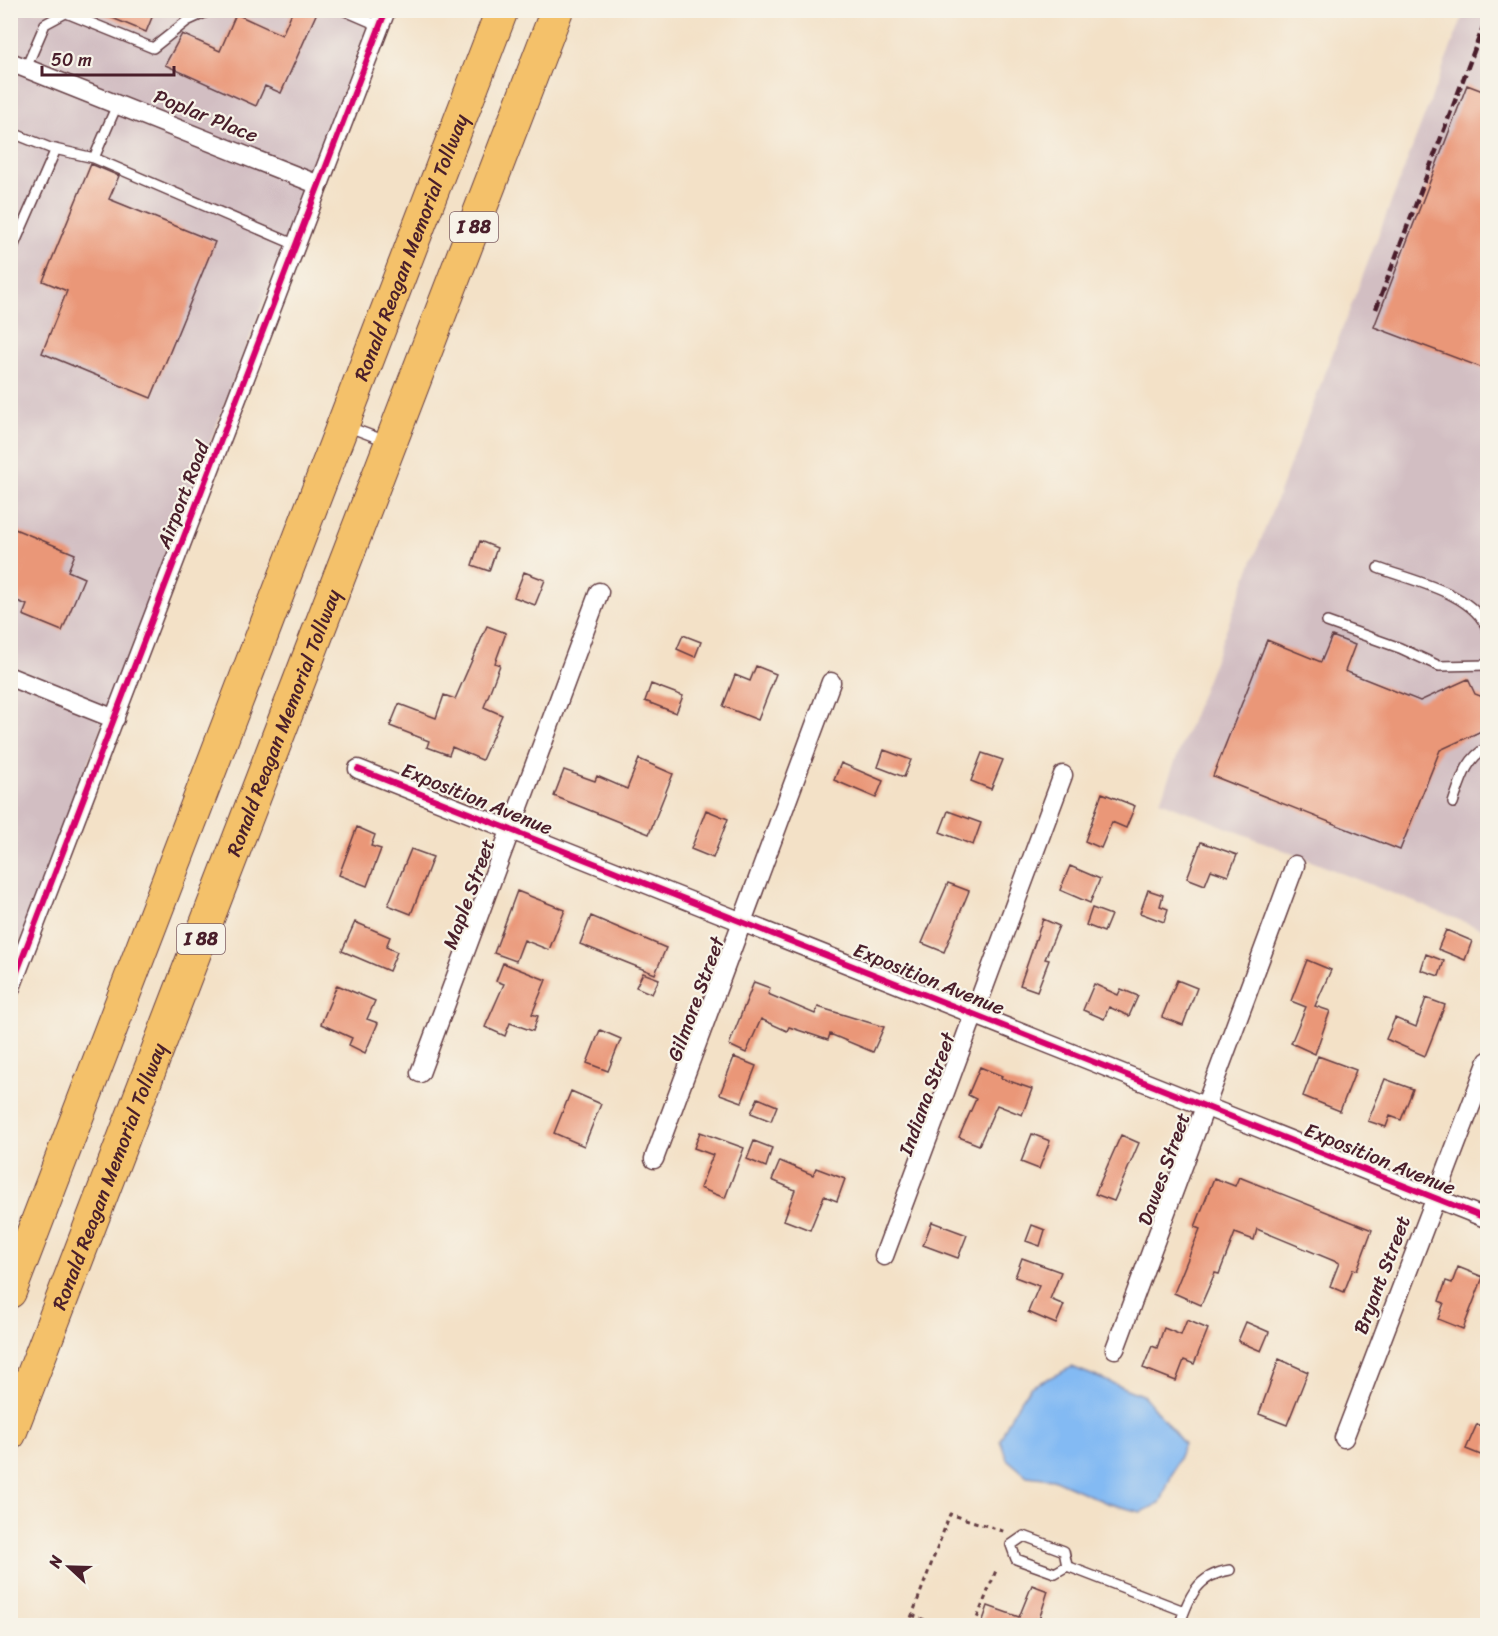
<svg xmlns="http://www.w3.org/2000/svg" width="1498" height="1636" viewBox="0 0 1498 1636" font-family="Sriracha,sans-serif">
<rect width="100%" height="100%" fill="#f7f3e8"/>
<filter id="ink" filterUnits="userSpaceOnUse"><feTurbulence type="fractalNoise" baseFrequency=".0167" numOctaves="2"/><feDisplacementMap in="SourceGraphic" scale="12" xChannelSelector="R" yChannelSelector="G"/><feConvolveMatrix kernelMatrix="1 2 1 2 8 2 1 2 1" color-interpolation-filters="sRGB"/></filter>
<filter id="wash" filterUnits="userSpaceOnUse"><feTurbulence type="fractalNoise" baseFrequency=".008" numOctaves="4" result="noise"/><feDisplacementMap in="SourceGraphic" scale="24" xChannelSelector="R" yChannelSelector="G"/><feGaussianBlur stdDeviation="1.35" result="paint"/><feColorMatrix in="noise" values="0 0 0 0 0 0 0 0 0 0 0 0 0 0 0 0 0 1.4 0 .05"/><feComposite in="paint" operator="in"/></filter>
<g filter="url(#wash)">
<rect width="100%" height="100%" fill="#f3e1c7"/>
<path fill="#d2bec2" d="M 11,11 L 374,11 L 11,967 Z
M 1465,11 L 1487,11 L 1487,931 L 1160,801 Z"/>
<path fill="#83baf3" stroke="#666c8f" stroke-width="1.5" d="M 1072,1367 L 1144,1396 L 1184,1444 L 1160,1504 L 1140,1512 L 1107,1503 L 1053,1479 L 1027,1476 L 1007,1459 L 1000,1440 L 1013,1412 L 1030,1387 Z"/>
<g id="blocks">
<path fill="#ea9778" d="M 93,10 L 155,10 L 146,32 Z
M 293,10 L 318,10 L 281,93 L 265,86 L 256,106 L 165,65 L 182,34 L 220,51 L 236,14 L 282,35 Z
M 1467,85 L 1488,93 L 1488,370 L 1374,327 Z
M 91,164 L 119,176 L 109,199 L 215,242 L 151,398 L 42,353 L 67,291 L 43,281 Z
M 10,527 L 75,554 L 68,571 L 84,578 L 62,631 L 23,615 L 27,605 L 10,598 Z
M 480,541 L 497,548 L 489,571 L 472,565 Z
M 524,572 L 545,580 L 535,605 L 514,597 Z
M 487,626 L 506,633 L 495,663 L 500,665 L 484,707 L 502,715 L 482,760 L 452,747 L 449,755 L 427,747 L 429,741 L 390,726 L 399,704 L 436,718 L 444,695 L 455,699 Z
M 683,635 L 701,642 L 695,657 L 677,649 Z
M 1332,636 L 1355,645 L 1345,671 L 1420,701 L 1468,679 L 1475,694 L 1483,697 L 1486,705 L 1483,714 L 1488,728 L 1440,750 L 1400,850 L 1213,776 L 1267,640 L 1321,662 Z
M 756,666 L 776,674 L 758,720 L 723,706 L 735,675 L 750,681 Z
M 651,684 L 683,696 L 676,713 L 645,701 Z
M 884,750 L 911,760 L 904,777 L 878,767 Z
M 982,753 L 1003,760 L 991,789 L 971,781 Z
M 639,759 L 673,774 L 649,834 L 554,796 L 564,770 L 595,781 L 597,776 L 627,789 Z
M 841,763 L 883,781 L 876,798 L 834,780 Z
M 1102,793 L 1135,806 L 1126,828 L 1112,822 L 1101,848 L 1085,841 Z
M 706,810 L 728,819 L 713,858 L 691,849 Z
M 948,811 L 981,823 L 973,845 L 940,832 Z
M 357,827 L 375,835 L 371,846 L 381,849 L 367,886 L 339,875 Z
M 1201,842 L 1237,855 L 1228,876 L 1211,870 L 1205,885 L 1187,878 Z
M 411,849 L 433,857 L 411,914 L 388,905 Z
M 1070,866 L 1100,879 L 1090,903 L 1060,890 Z
M 948,883 L 969,891 L 944,952 L 922,943 Z
M 1148,890 L 1163,895 L 1160,906 L 1168,909 L 1164,922 L 1140,913 Z
M 517,891 L 565,910 L 549,950 L 524,940 L 516,961 L 494,953 Z
M 1092,908 L 1111,915 L 1104,932 L 1086,925 Z
M 591,916 L 666,948 L 655,974 L 580,944 Z
M 1043,919 L 1059,926 L 1045,959 L 1049,960 L 1037,991 L 1020,985 Z
M 355,922 L 390,937 L 386,947 L 397,952 L 389,971 L 342,951 Z
M 1446,930 L 1472,941 L 1465,960 L 1438,949 Z
M 1426,954 L 1444,961 L 1439,976 L 1421,970 Z
M 1307,960 L 1331,970 L 1315,1006 L 1330,1011 L 1315,1054 L 1291,1043 L 1306,1007 L 1291,1001 Z
M 503,963 L 546,980 L 532,1014 L 538,1016 L 533,1031 L 510,1023 L 505,1036 L 485,1027 L 504,984 L 496,981 Z
M 643,973 L 659,979 L 652,994 L 636,987 Z
M 1177,980 L 1197,988 L 1183,1025 L 1162,1017 Z
M 754,982 L 770,988 L 768,994 L 815,1014 L 818,1007 L 884,1027 L 873,1052 L 830,1034 L 828,1040 L 789,1027 L 787,1031 L 761,1019 L 746,1053 L 729,1045 Z
M 1094,984 L 1118,995 L 1121,989 L 1138,996 L 1129,1016 L 1109,1007 L 1104,1019 L 1083,1010 Z
M 337,985 L 375,1001 L 367,1019 L 378,1023 L 365,1053 L 349,1045 L 352,1038 L 321,1024 Z
M 1426,998 L 1445,1005 L 1425,1056 L 1386,1039 L 1395,1018 L 1416,1027 Z
M 600,1030 L 621,1039 L 608,1071 L 587,1063 Z
M 1318,1056 L 1356,1070 L 1340,1111 L 1303,1096 Z
M 734,1057 L 756,1066 L 742,1102 L 720,1094 Z
M 980,1067 L 1002,1076 L 1001,1078 L 1032,1089 L 1022,1115 L 997,1105 L 979,1145 L 959,1137 L 976,1099 L 968,1095 Z
M 1385,1079 L 1413,1089 L 1401,1120 L 1390,1116 L 1386,1127 L 1368,1121 Z
M 571,1091 L 601,1104 L 584,1146 L 554,1133 Z
M 758,1098 L 777,1106 L 771,1121 L 751,1113 Z
M 700,1132 L 744,1148 L 725,1198 L 700,1188 L 713,1155 L 694,1148 Z
M 1032,1134 L 1050,1141 L 1039,1169 L 1021,1162 Z
M 1121,1135 L 1139,1143 L 1114,1201 L 1095,1194 Z
M 754,1141 L 772,1148 L 766,1167 L 747,1159 Z
M 780,1161 L 813,1175 L 816,1168 L 845,1179 L 837,1201 L 824,1196 L 810,1230 L 784,1220 L 795,1190 L 772,1180 Z
M 1239,1177 L 1372,1230 L 1357,1270 L 1353,1269 L 1344,1292 L 1330,1286 L 1339,1263 L 1257,1229 L 1254,1240 L 1235,1233 L 1219,1274 L 1215,1273 L 1201,1305 L 1174,1293 L 1200,1229 L 1195,1227 L 1214,1178 L 1235,1186 Z
M 932,1222 L 967,1235 L 958,1258 L 923,1245 Z
M 1032,1225 L 1045,1230 L 1040,1246 L 1026,1241 Z
M 1022,1258 L 1061,1272 L 1050,1299 L 1064,1305 L 1056,1324 L 1028,1312 L 1039,1286 L 1015,1277 Z
M 1458,1267 L 1483,1277 L 1463,1329 L 1438,1319 L 1444,1303 L 1439,1301 L 1446,1281 L 1452,1283 Z
M 1187,1320 L 1208,1329 L 1194,1364 L 1184,1360 L 1176,1381 L 1143,1368 L 1152,1346 L 1157,1348 L 1164,1328 L 1181,1335 Z
M 1246,1322 L 1269,1332 L 1261,1351 L 1238,1341 Z
M 1279,1359 L 1308,1372 L 1287,1425 L 1259,1414 Z
M 1477,1424 L 1488,1429 L 1488,1458 L 1466,1449 Z
M 1032,1585 L 1048,1591 L 1037,1626 L 981,1626 L 988,1606 L 1019,1617 Z"/>
</g>
</g>
<g filter="url(#ink)">
<use href="#blocks" fill-opacity="0" stroke="#633c42" stroke-width="1.5"/>
<g fill="none" stroke-linecap="round" stroke-linejoin="round">
<g stroke="#633c42" stroke-width="12">
<path id="lane" d="M 343,10 L 380,26
M 69,14 L 153,48 L 187,21 L 211,10
M 26,68 L 45,24 L 71,10
M 10,132 L 50,148 L 94,158 L 296,245
M 94,158 L 117,105
M 10,254 L 56,149
M 346,426 L 386,441
M 1378,568 C 1413,581 1475,593 1488,631
M 1327,622 L 1400,648 L 1439,666 L 1488,665
M 1453,803 C 1461,780 1466,758 1488,747
M 1024,1536 L 1064,1551 L 1067,1566 L 1055,1573 L 1016,1559 L 1011,1545 Z
M 1067,1566 L 1184,1611
M 1179,1626 C 1189,1597 1197,1575 1230,1570"/>
</g>
<g stroke="#633c42" stroke-width="21">
<path id="street" d="M 10,62 L 319,185
M 10,677 L 115,719
M 358,769 L 1488,1219
M 10,990 L 386,10
M 420,1073 L 599,592
M 654,1159 L 831,682
M 884,1256 L 1063,775
M 1115,1349 L 1295,865
M 1344,1438 L 1488,1061"/>
</g>
<g stroke="#633c42" stroke-width="34">
<g id="highway">
<path id="s1" d="M 10,1292 L 502,10"/>
<path id="s2" d="M 10,1434 L 557,10"/>
</g>
</g>
<path stroke="#633c42" stroke-width="3" stroke-dasharray="4.5 4.5" stroke-linecap="butt" d="M 912,1615 L 940,1626
M 908,1626 L 950,1514 L 1006,1532
M 974,1626 L 997,1568"/>
<use href="#lane" stroke="#fff" stroke-width="9"/>
<use href="#street" stroke="#fff" stroke-width="18"/>
<use href="#highway" stroke="#f4c16a" stroke-width="32"/>
<path stroke="#4a1f2b" stroke-width="4.5" stroke-dasharray="9 4.5" stroke-linecap="butt" d="M 1376,309 L 1488,14"/>
<g stroke="#f7f3e8" stroke-width="10">
<path id="cycleway" d="M 358,769 L 1488,1219
M 10,990 L 386,10"/>
</g>
<use href="#cycleway" stroke="#d6006c" stroke-width="6"/>
</g>
</g>
<g text-anchor="middle" dominant-baseline="central" stroke-width="4.5" stroke-linejoin="round" paint-order="stroke">
<g fill="#f7f3e8" stroke="#7e5f64" stroke-width="1.5">
<rect x="450" y="212" width="48" height="30" rx="4.5"/>
<rect x="177" y="924" width="48" height="30" rx="4.5"/>
</g>
<g font-size="18" font-weight="bold" fill="#4a1f2b">
<text x="474" y="227">I 88</text>
<text x="201" y="939">I 88</text>
</g>
<g font-size="20" fill="#4a1f2b" stroke="#f7f3e8">
<text transform="translate(206 116) rotate(22)">Poplar Place</text>
<text stroke="none"><textPath href="#s1" startOffset="1119">Ronald Reagan Memorial Tollway</textPath></text>
<text transform="translate(183 495) rotate(-69)">Airport Road</text>
<text stroke="none"><textPath href="#s2" startOffset="762">Ronald Reagan Memorial Tollway</textPath></text>
<text transform="translate(477 799) rotate(22)">Exposition Avenue</text>
<text transform="translate(469 894) rotate(-70)">Maple Street</text>
<text transform="translate(929 979) rotate(22)">Exposition Avenue</text>
<text transform="translate(696 999) rotate(-70)">Gilmore Street</text>
<text transform="translate(927 1094) rotate(-70)">Indiana Street</text>
<text transform="translate(1380 1159) rotate(22)">Exposition Avenue</text>
<text transform="translate(1164 1169) rotate(-70)">Dawes Street</text>
<text stroke="none"><textPath href="#s2" startOffset="276">Ronald Reagan Memorial Tollway</textPath></text>
<text transform="translate(1382 1275) rotate(-69)">Bryant Street</text>
</g>
</g>
<rect width="1498" height="1636" fill="none" stroke="#f7f3e8" stroke-width="36"/>
<g transform="translate(69 1567) rotate(292)" stroke="#f7f3e8" stroke-width="4.5" paint-order="stroke">
<path d="M0-4.5L10 22L0 15L-10 22Z" fill="#4a1f2b"/>
<text y="-9" font-size="16" font-weight="bold" text-anchor="middle" fill="#4a1f2b">N</text>
</g>
<path d="M42 66v9h132v-9" fill="none" stroke="#4a1f2b" stroke-width="3"/>
<text x="51" y="66" font-size="18" fill="#4a1f2b" stroke="#f7f3e8" stroke-width="4.5" paint-order="stroke">50 m</text>
</svg>
